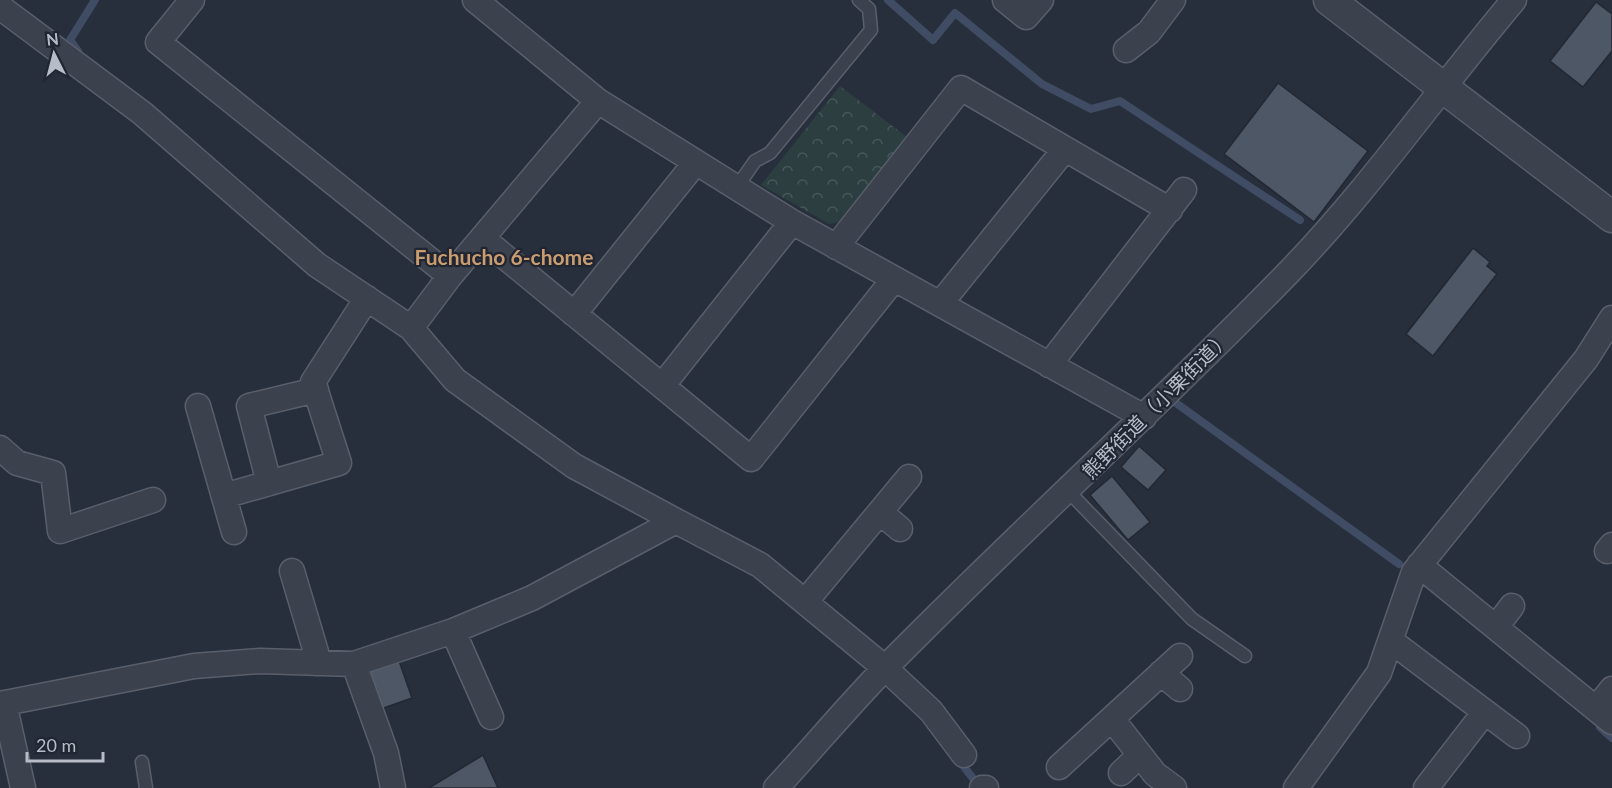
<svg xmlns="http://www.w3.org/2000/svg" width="1612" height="788" viewBox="0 0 1612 788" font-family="Lato,'Noto Sans JP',sans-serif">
<defs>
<pattern id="park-crowns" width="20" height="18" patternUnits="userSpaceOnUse" patternTransform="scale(1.5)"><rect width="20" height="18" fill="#2c3e40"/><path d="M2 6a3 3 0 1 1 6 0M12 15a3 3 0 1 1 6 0" fill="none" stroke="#48585a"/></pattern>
</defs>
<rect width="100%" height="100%" fill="#272f3c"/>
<path fill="url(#park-crowns)" d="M 840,86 L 907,137 L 840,222 L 829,224 L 761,185 Z"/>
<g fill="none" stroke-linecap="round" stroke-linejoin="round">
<path stroke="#3f4c63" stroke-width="8" d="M 888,0 L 933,40 L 955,13 L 1042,84 L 1091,109 L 1120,101 L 1300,220
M 78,51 L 70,40 L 95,0
M 1176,403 L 1399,564
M 1600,727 L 1612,738
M 958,759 L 975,781"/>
</g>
<path fill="#4e5765" stroke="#222834" stroke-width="1.5" d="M 1596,2 L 1612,14 L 1612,51 L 1583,87 L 1550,61 Z
M 1278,83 L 1368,151 L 1314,222 L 1224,154 Z
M 1473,248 L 1490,262 L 1487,266 L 1497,274 L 1433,356 L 1406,334 Z
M 1139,446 L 1166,470 L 1148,490 L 1121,467 Z
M 1112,476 L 1150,522 L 1128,540 L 1090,495 Z
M 398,658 L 412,698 L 378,710 L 365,669 Z
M 483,755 L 498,788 L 429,788 Z"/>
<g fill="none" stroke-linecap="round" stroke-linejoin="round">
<g stroke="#595f6b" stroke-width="15">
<path id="service" d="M 737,187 L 755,161 L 770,153 L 871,30 L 869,9 L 859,0
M 1068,491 L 1192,619 L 1245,656
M 142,762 L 146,788"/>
</g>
<g stroke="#595f6b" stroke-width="27">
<path id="minor" d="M 192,0 L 158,42 L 450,276
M 475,0 L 598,101 L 792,222 L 1144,417
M 1005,0 L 1026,17 L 1041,0
M 0,7 L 142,113 L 317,265 L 411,328
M 1126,50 L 1149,32 L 1173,0
M 598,101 L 450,276 L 411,328 L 455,380 L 574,466 L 676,521
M 482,238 L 751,459 L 894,279
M 836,247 L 961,88 L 1170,210
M 940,304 L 1065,149
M 574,314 L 696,162
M 1049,365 L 1184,190
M 662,386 L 792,222
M 198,406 L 234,532
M 0,448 L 17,463 L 53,473 L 60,531 L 153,500
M 269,483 L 249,406 L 316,390
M 224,496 L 339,463 L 313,382 L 367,298
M 880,512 L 900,529
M 1607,551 L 1612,545
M 1419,565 L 1612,722
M 292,571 L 316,652 L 316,663
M 805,602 L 909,477
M 1496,627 L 1512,606
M 453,631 L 491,717
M 1391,641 L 1517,736
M 354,664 L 386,753 L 393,788
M 1161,673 L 1180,689
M 4,703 L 23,788
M 0,704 L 194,666 L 260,661 L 354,664 L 453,631 L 532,598 L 676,521 L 760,565 L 885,668 L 931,711 L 964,755
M 1596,709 L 1612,689
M 1112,719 L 1155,774 L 1174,788
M 1059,767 L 1180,656
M 1121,773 L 1140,755
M 776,788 C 813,748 848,706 886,667 C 1018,533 1158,407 1289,272 C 1371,187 1438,90 1514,0
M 982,788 L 986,788
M 1296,788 L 1379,673 L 1414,572 L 1586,359 L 1612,318
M 1426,788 L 1484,713"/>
</g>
<g stroke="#595f6b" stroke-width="33">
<path id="tertiary" d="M 1329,0 L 1612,217"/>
</g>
<use href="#service" stroke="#3b414d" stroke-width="12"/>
<use href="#minor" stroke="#3b414d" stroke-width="24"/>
<use href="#tertiary" stroke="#3b414d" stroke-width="30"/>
</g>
<g text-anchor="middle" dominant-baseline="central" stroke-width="4.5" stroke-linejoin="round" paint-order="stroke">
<g font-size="20" fill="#b7bdc8" stroke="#202632">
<text transform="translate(1156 404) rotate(-45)">熊野街道（小栗街道）</text>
</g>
<g font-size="21" font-weight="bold" fill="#ca9d70" stroke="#202632">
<text x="504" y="256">Fuchucho 6-chome</text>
</g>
</g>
<g transform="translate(54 54) rotate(354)" stroke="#202632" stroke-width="4.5" paint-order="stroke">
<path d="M0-4.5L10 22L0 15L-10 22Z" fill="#b7bdc8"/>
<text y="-9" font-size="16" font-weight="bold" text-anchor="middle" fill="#b7bdc8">N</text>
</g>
<path d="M27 752v9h76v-9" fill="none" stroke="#b7bdc8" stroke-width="3"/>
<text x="36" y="752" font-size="18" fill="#b7bdc8" stroke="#202632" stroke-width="4.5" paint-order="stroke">20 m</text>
</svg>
